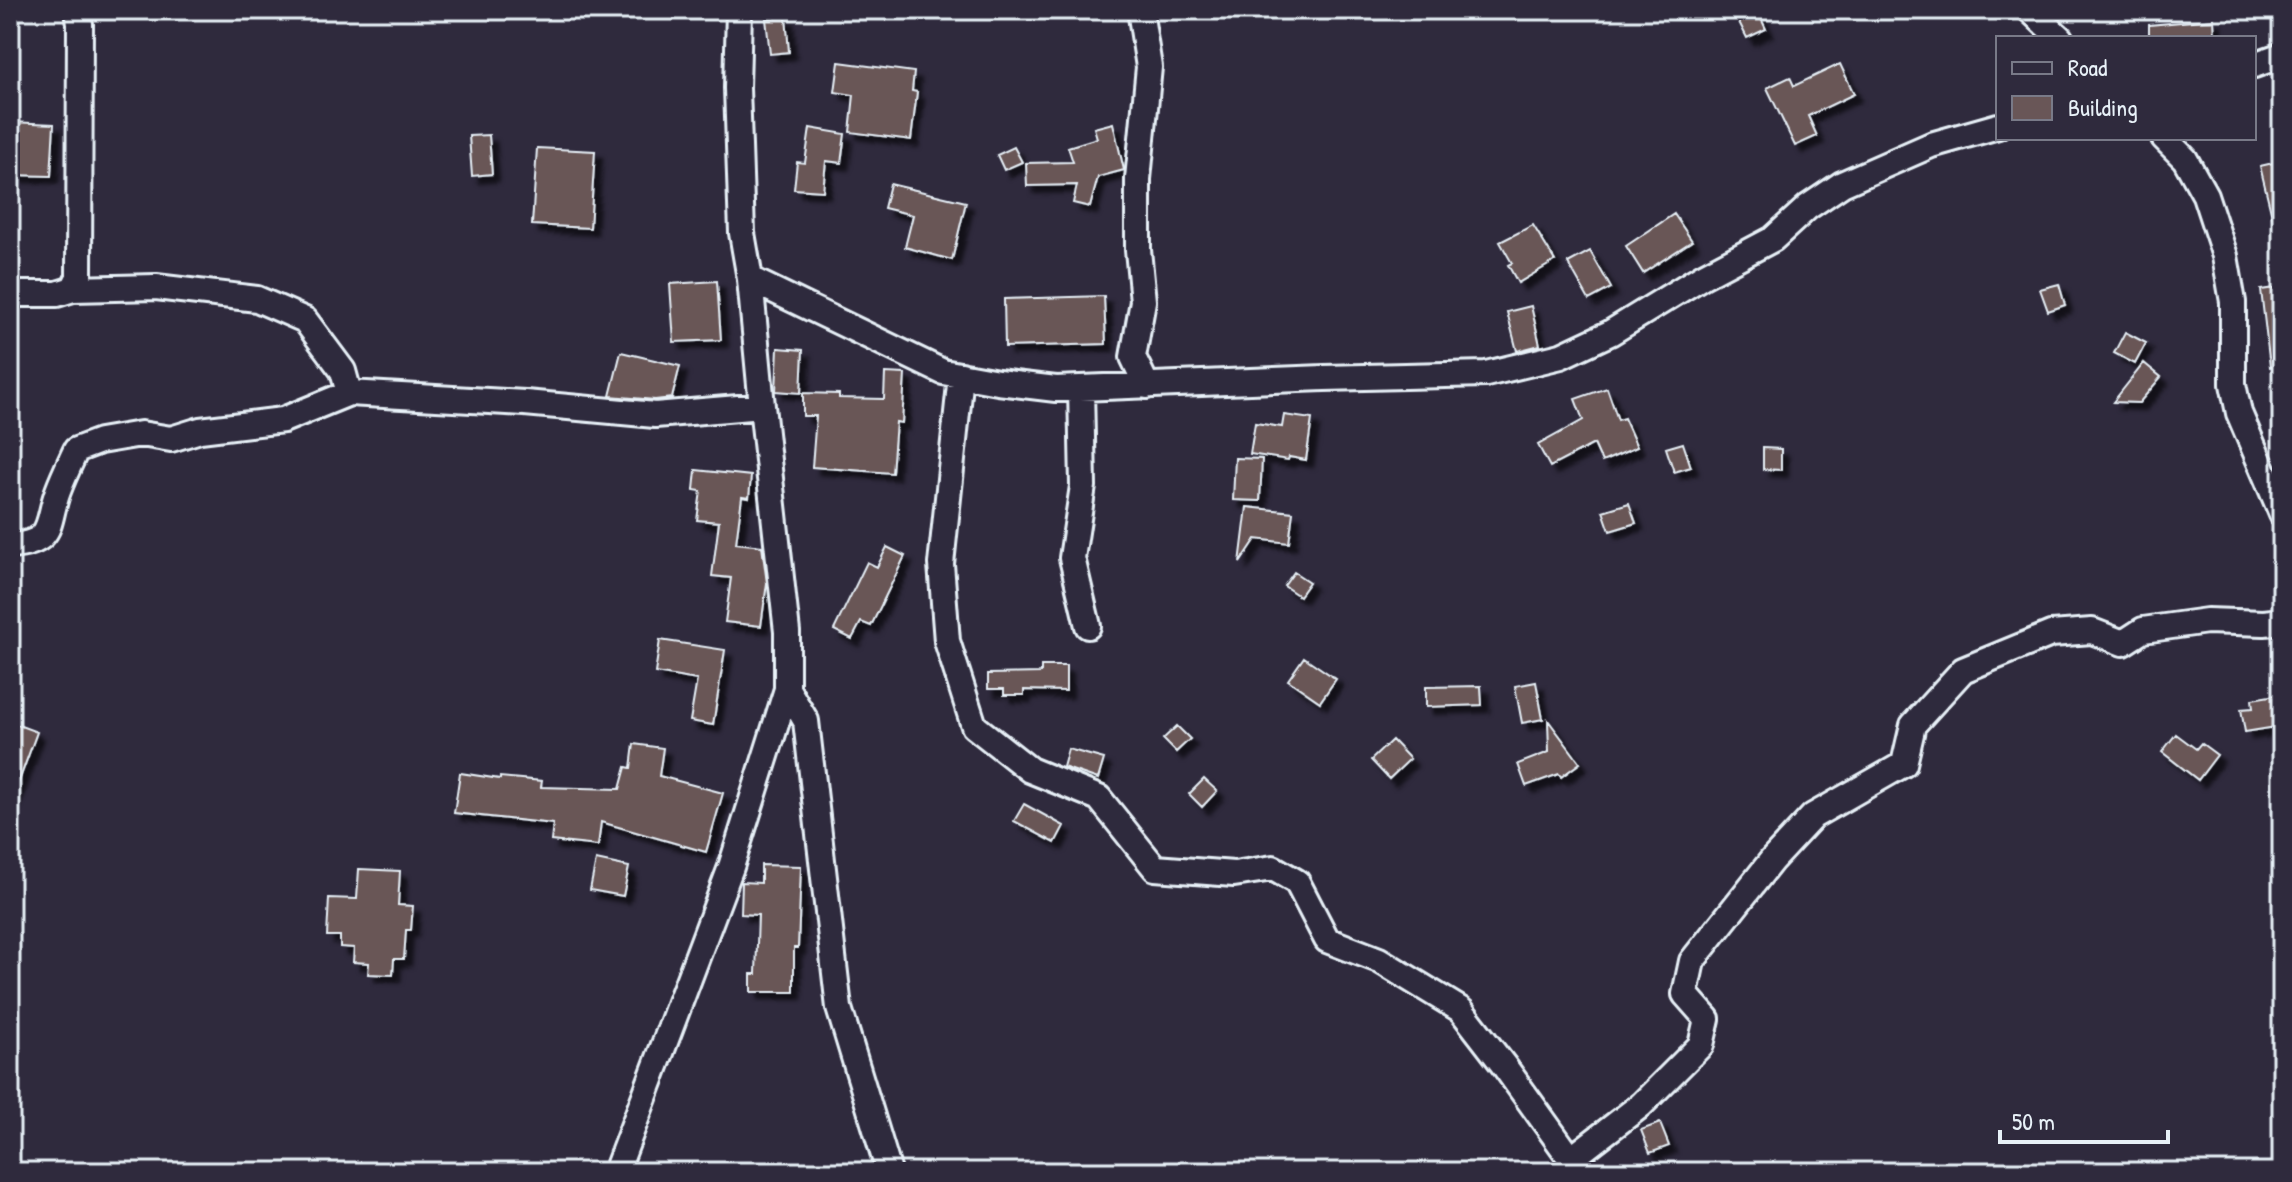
<svg xmlns="http://www.w3.org/2000/svg" width="2292" height="1182" viewBox="0 0 2292 1182" font-family="'Patrick Hand',sans-serif">
<defs>
<filter id="shadow"><feDropShadow dx="7" dy="7" stdDeviation="2" flood-color="#0009"/></filter>
</defs>
<rect width="100%" height="100%" fill="#2f2a3d"/>
<filter id="ink" filterUnits="userSpaceOnUse"><feTurbulence type="fractalNoise" baseFrequency=".0125" numOctaves="2"/><feDisplacementMap in="SourceGraphic" scale="16" xChannelSelector="R" yChannelSelector="G"/><feConvolveMatrix kernelMatrix="1 2 1 2 8 2 1 2 1" color-interpolation-filters="sRGB"/></filter>
<g filter="url(#ink)">
<path fill="#695657" stroke="#e8f1f8" stroke-width="2" filter="url(#shadow)" d="M 1749,10 L 1757,10 L 1766,29 L 1747,38 L 1736,16 Z
M 786,17 L 789,52 L 770,54 L 766,19 Z
M 2214,19 L 2215,38 L 2149,38 L 2149,25 Z
M 839,62 L 914,72 L 912,91 L 917,92 L 911,140 L 850,132 L 854,95 L 835,92 Z
M 1840,64 L 1854,94 L 1808,116 L 1817,136 L 1795,146 L 1767,88 L 1790,77 L 1794,86 Z
M 10,122 L 54,124 L 51,176 L 10,175 Z
M 1113,123 L 1124,170 L 1098,177 L 1090,207 L 1073,203 L 1077,185 L 1027,186 L 1026,163 L 1073,162 L 1068,147 L 1097,138 L 1094,128 Z
M 810,128 L 845,134 L 841,163 L 826,161 L 823,191 L 794,189 L 797,162 L 805,163 Z
M 489,135 L 492,174 L 472,176 L 469,136 Z
M 1014,147 L 1022,162 L 1004,170 L 997,155 Z
M 537,148 L 595,151 L 590,228 L 532,225 Z
M 2282,161 L 2282,227 L 2275,228 L 2260,166 Z
M 890,184 L 966,202 L 952,260 L 905,247 L 913,215 L 884,208 Z
M 1674,214 L 1692,241 L 1643,273 L 1626,246 Z
M 1533,225 L 1555,261 L 1518,283 L 1508,265 L 1512,263 L 1500,242 Z
M 1590,251 L 1611,288 L 1589,300 L 1568,263 Z
M 717,281 L 721,340 L 674,342 L 670,284 Z
M 2059,284 L 2065,305 L 2048,311 L 2040,289 Z
M 2282,287 L 2282,366 L 2270,367 L 2261,290 Z
M 1104,296 L 1106,344 L 1005,347 L 1004,299 Z
M 1531,306 L 1540,345 L 1517,351 L 1507,312 Z
M 2125,332 L 2146,343 L 2135,364 L 2114,353 Z
M 778,348 L 803,350 L 801,393 L 776,391 Z
M 621,352 L 680,366 L 672,398 L 655,400 L 610,396 Z
M 2144,363 L 2161,377 L 2139,403 L 2113,402 Z
M 885,373 L 905,374 L 902,423 L 896,422 L 892,473 L 812,467 L 816,416 L 803,416 L 803,393 L 839,394 L 839,398 L 884,399 Z
M 1607,388 L 1618,420 L 1624,418 L 1637,447 L 1602,462 L 1594,444 L 1550,467 L 1538,445 L 1583,420 L 1575,399 Z
M 1284,415 L 1312,419 L 1306,460 L 1289,457 L 1288,460 L 1250,454 L 1255,423 L 1282,427 Z
M 1683,443 L 1691,467 L 1674,472 L 1666,448 Z
M 1763,448 L 1781,449 L 1781,470 L 1763,469 Z
M 1235,458 L 1262,459 L 1260,501 L 1233,500 Z
M 696,470 L 751,476 L 749,498 L 742,497 L 736,543 L 762,546 L 767,583 L 761,626 L 725,622 L 731,578 L 712,576 L 719,522 L 697,520 L 701,491 L 694,490 Z
M 1629,503 L 1636,523 L 1610,531 L 1603,511 Z
M 1247,507 L 1293,512 L 1289,543 L 1256,539 L 1240,563 Z
M 887,547 L 905,556 L 871,626 L 861,622 L 852,639 L 834,630 L 867,562 L 877,567 Z
M 1294,572 L 1309,582 L 1299,596 L 1284,586 Z
M 660,640 L 725,650 L 713,725 L 690,721 L 697,680 L 655,673 Z
M 1304,657 L 1336,679 L 1320,702 L 1288,680 Z
M 1041,666 L 1066,666 L 1066,691 L 1024,690 L 1024,695 L 1004,695 L 1004,689 L 988,689 L 988,674 L 1041,673 Z
M 1536,682 L 1543,719 L 1522,723 L 1515,686 Z
M 1481,686 L 1482,705 L 1426,707 L 1426,687 Z
M 2282,694 L 2282,726 L 2245,732 L 2241,709 L 2253,708 L 2252,699 Z
M 1548,720 L 1580,763 L 1561,777 L 1559,774 L 1526,786 L 1518,764 L 1549,752 Z
M 10,722 L 37,732 L 12,800 L 10,799 Z
M 1177,726 L 1190,739 L 1176,752 L 1163,739 Z
M 2176,734 L 2196,749 L 2201,743 L 2217,755 L 2198,780 L 2162,752 Z
M 1392,740 L 1410,759 L 1389,779 L 1371,760 Z
M 634,744 L 663,748 L 659,776 L 723,793 L 706,852 L 601,822 L 598,846 L 551,841 L 553,824 L 454,813 L 460,773 L 500,779 L 500,777 L 542,781 L 541,787 L 620,789 L 626,767 L 631,768 Z
M 1068,749 L 1104,759 L 1098,779 L 1063,767 Z
M 1204,779 L 1217,791 L 1202,807 L 1189,794 Z
M 1024,804 L 1064,826 L 1055,843 L 1014,821 Z
M 596,860 L 629,867 L 623,896 L 590,890 Z
M 761,865 L 801,866 L 798,948 L 794,948 L 794,992 L 751,992 L 751,974 L 756,974 L 758,915 L 741,914 L 742,882 L 761,883 Z
M 359,869 L 400,871 L 398,905 L 413,906 L 411,930 L 406,930 L 404,959 L 394,959 L 393,975 L 368,974 L 369,963 L 353,962 L 354,948 L 340,947 L 340,936 L 327,936 L 329,898 L 357,899 Z
M 1660,1123 L 1669,1146 L 1650,1153 L 1641,1130 Z"/>
<g fill="none" stroke-linecap="round" stroke-linejoin="round">
<g stroke="#e8f1f8" stroke-width="30">
<path id="street" d="M 1140,10 L 1149,67 L 1138,179 L 1138,250 L 1143,301 L 1133,357 L 1147,386
M 2030,10 L 2060,38
M 2254,65 L 2282,55
M 2164,138 L 2185,159 L 2205,195 L 2225,256 L 2233,302 L 2233,384 L 2239,413 L 2282,514
M 750,279 L 943,372 L 998,382 L 1056,389 L 1324,378 L 1486,374 L 1561,356 L 1610,333 L 1703,276 L 1773,239 L 1808,207 L 1842,184 L 1931,145 L 1998,126
M 73,289 L 156,287 L 257,299 L 305,320 L 343,371 L 349,393
M 10,294 L 57,294 L 73,289 L 79,277 L 80,24 L 78,10
M 961,375 L 941,564 L 947,641 L 974,726 L 1030,770 L 1099,798 L 1155,868 L 1234,874 L 1273,868 L 1297,882 L 1327,940 L 1379,960 L 1461,1010 L 1505,1067 L 1571,1159 L 1641,1105 L 1701,1045 L 1707,1019 L 1685,994 L 1692,961 L 1772,860 L 1813,816 L 1904,764 L 1913,725 L 1963,670 L 2051,634 L 2092,631 L 2123,643 L 2143,630 L 2207,621 L 2264,623 L 2282,621
M 1081,388 L 1083,486 L 1072,558 L 1088,626
M 10,546 C 56,543 46,523 58,491 C 63,477 70,463 76,450 L 100,441 L 141,434 L 171,439 L 200,430 L 283,420 L 349,393 L 525,403 L 655,415 L 762,406
M 787,689 L 806,721 L 839,1008 L 889,1172
M 616,1172 L 731,867 L 787,689 L 787,632 L 762,406 L 750,279 L 742,233 L 737,88 L 739,10"/>
</g>
<use href="#street" stroke="#2f2a3d" stroke-width="24"/>
</g>
</g>
<rect width="2292" height="1182" fill="none" stroke="#2f2a3d" stroke-width="40"/>
<rect x="20" y="20" width="2252" height="1142" fill="none" stroke="#e8f1f8" stroke-width="3" filter="url(#ink)"/>
<rect x="1996" y="36" width="260" height="104" fill="#2f2a3d" stroke="#797a88" stroke-width="2"/>
<rect x="2012" y="62" width="40" height="12" fill="#2f2a3d" stroke="#797a88" stroke-width="2"/>
<text x="2068" y="76" font-size="24" fill="#e8f1f8">Road</text>
<rect x="2012" y="96" width="40" height="24" fill="#695657" stroke="#797a88" stroke-width="2"/>
<text x="2068" y="116" font-size="24" fill="#e8f1f8">Building</text>
<path d="M2000 1130v12h168v-12" fill="none" stroke="#e8f1f8" stroke-width="4"/>
<text x="2012" y="1130" font-size="24" fill="#e8f1f8" stroke="#2f2a3d" stroke-width="6" paint-order="stroke">50 m</text>
</svg>
